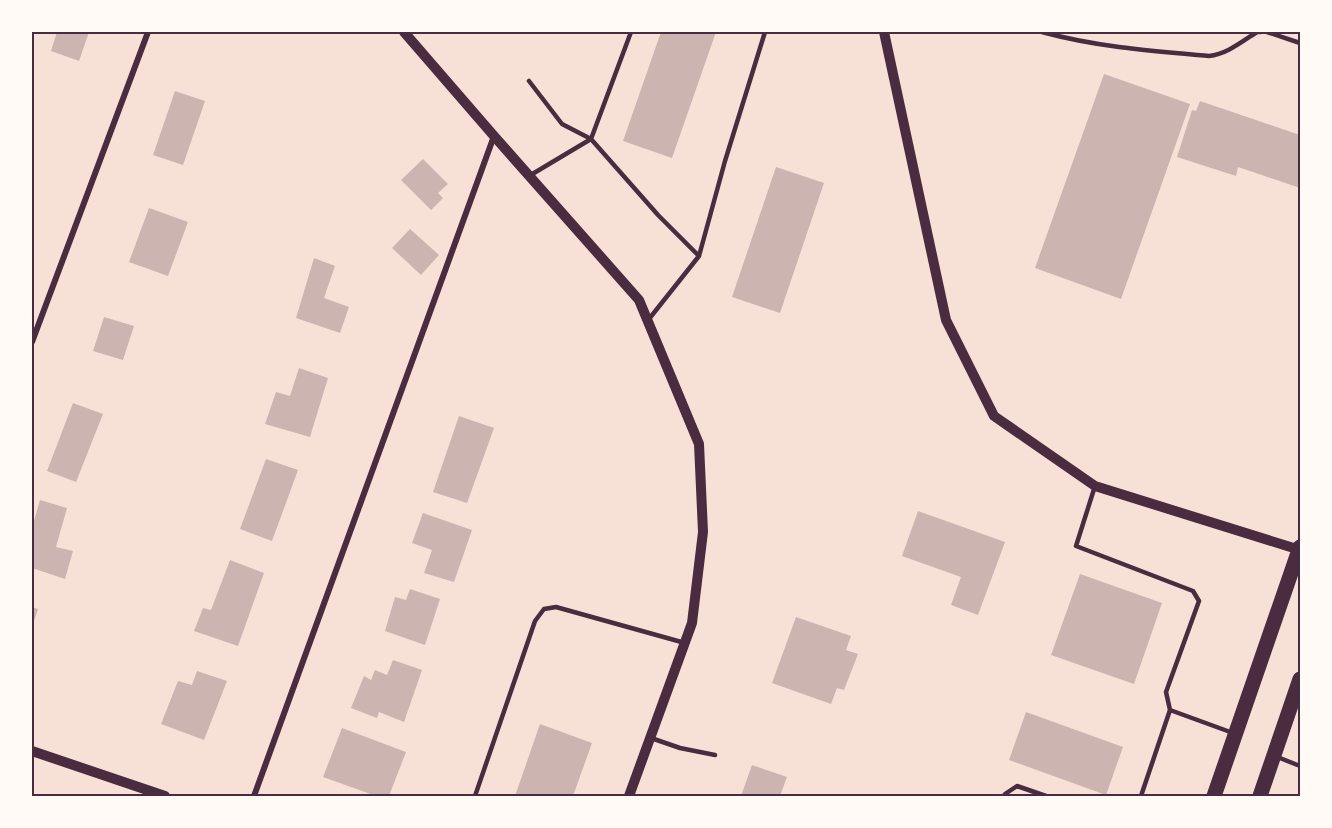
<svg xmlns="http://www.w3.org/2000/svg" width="1332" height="828" viewBox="0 0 1332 828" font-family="'DejaVu Sans',sans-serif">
<rect width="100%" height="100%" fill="#f7e1d7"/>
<path fill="#ccb4b1" d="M 57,32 L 89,32 L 79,61 L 51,51 Z
M 661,32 L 716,32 L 672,158 L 623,141 Z
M 1104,74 L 1190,104 L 1121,299 L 1035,268 Z
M 175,91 L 205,101 L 183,165 L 153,155 Z
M 1200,101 L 1300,135 L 1300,188 L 1238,167 L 1236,176 L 1177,157 L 1192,110 L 1196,111 Z
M 423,159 L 448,184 L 438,193 L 443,198 L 431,210 L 401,180 Z
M 776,167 L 824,183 L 780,313 L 732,297 Z
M 149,208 L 188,222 L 168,276 L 129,262 Z
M 410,229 L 439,255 L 421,275 L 392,248 Z
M 314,258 L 335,266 L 324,298 L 349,307 L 340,333 L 296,318 Z
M 104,317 L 134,326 L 123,360 L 93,351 Z
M 299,368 L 328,378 L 310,437 L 265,424 L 276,392 L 290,396 Z
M 73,403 L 103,414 L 76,482 L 47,471 Z
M 459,416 L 494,428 L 467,503 L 433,492 Z
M 266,459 L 298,470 L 272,541 L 240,529 Z
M 40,500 L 67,508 L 56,547 L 73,551 L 65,579 L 32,568 L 32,528 Z
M 918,511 L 1005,542 L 978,615 L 951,605 L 961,577 L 902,556 Z
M 423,513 L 472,530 L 454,582 L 424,573 L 432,550 L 412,543 Z
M 230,560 L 264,573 L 238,646 L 194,631 L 203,608 L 211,610 Z
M 1080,574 L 1162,603 L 1134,684 L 1051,655 Z
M 410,589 L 440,599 L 425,645 L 385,631 L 395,597 L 406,600 Z
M 32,607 L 38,609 L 32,627 Z
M 796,617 L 851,636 L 846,650 L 858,654 L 844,690 L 837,688 L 831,704 L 772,683 Z
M 393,660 L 422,670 L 404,722 L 379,712 L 377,718 L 351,708 L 364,676 L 371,680 L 375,670 L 387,675 Z
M 197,671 L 227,681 L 204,740 L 161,724 L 178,681 L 192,685 Z
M 1026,712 L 1123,747 L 1106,795 L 1009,760 Z
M 540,724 L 592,743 L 573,796 L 515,796 Z
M 342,728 L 406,752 L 389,796 L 376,796 L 323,777 Z
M 752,765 L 787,777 L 780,796 L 741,796 Z"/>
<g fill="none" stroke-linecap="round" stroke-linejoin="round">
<path stroke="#4a2c40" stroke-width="4.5" d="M 1042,32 C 1097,47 1152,51 1209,56 C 1227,54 1241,42 1257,32 L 1261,32
M 1267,32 L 1300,43
M 529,81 L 562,124 L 591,139 L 658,215 L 699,256
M 529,176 L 591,139 L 631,32
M 649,319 L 699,256 L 725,161 L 765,32
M 1095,486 L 1076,546 L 1193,591 L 1199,601 L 1166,692 L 1170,710 L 1233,733
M 651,738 L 680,748 L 715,755
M 1275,756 L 1300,766
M 475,796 L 535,621 L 544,609 L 556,607 L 685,643
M 1004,796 L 1005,794 L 1017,786 L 1046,796
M 1141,796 L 1170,710"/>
<path stroke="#4a2c40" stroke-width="6" d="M 32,342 L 148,32
M 254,796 L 494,136"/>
<path stroke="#4a2c40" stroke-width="10" d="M 404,32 L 494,136 L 639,300 L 699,444 L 703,532 L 692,623 L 629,796
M 884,32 L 946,320 L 994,416 L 1095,486 L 1300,550
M 32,751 L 165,796"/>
<path stroke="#4a2c40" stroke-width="15" d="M 1214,796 L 1300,547
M 1260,796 L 1300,679"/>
</g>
<rect width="1332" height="828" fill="none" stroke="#fffaf5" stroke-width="66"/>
<rect x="33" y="33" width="1266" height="762" fill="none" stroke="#4a2c40" stroke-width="2"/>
</svg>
